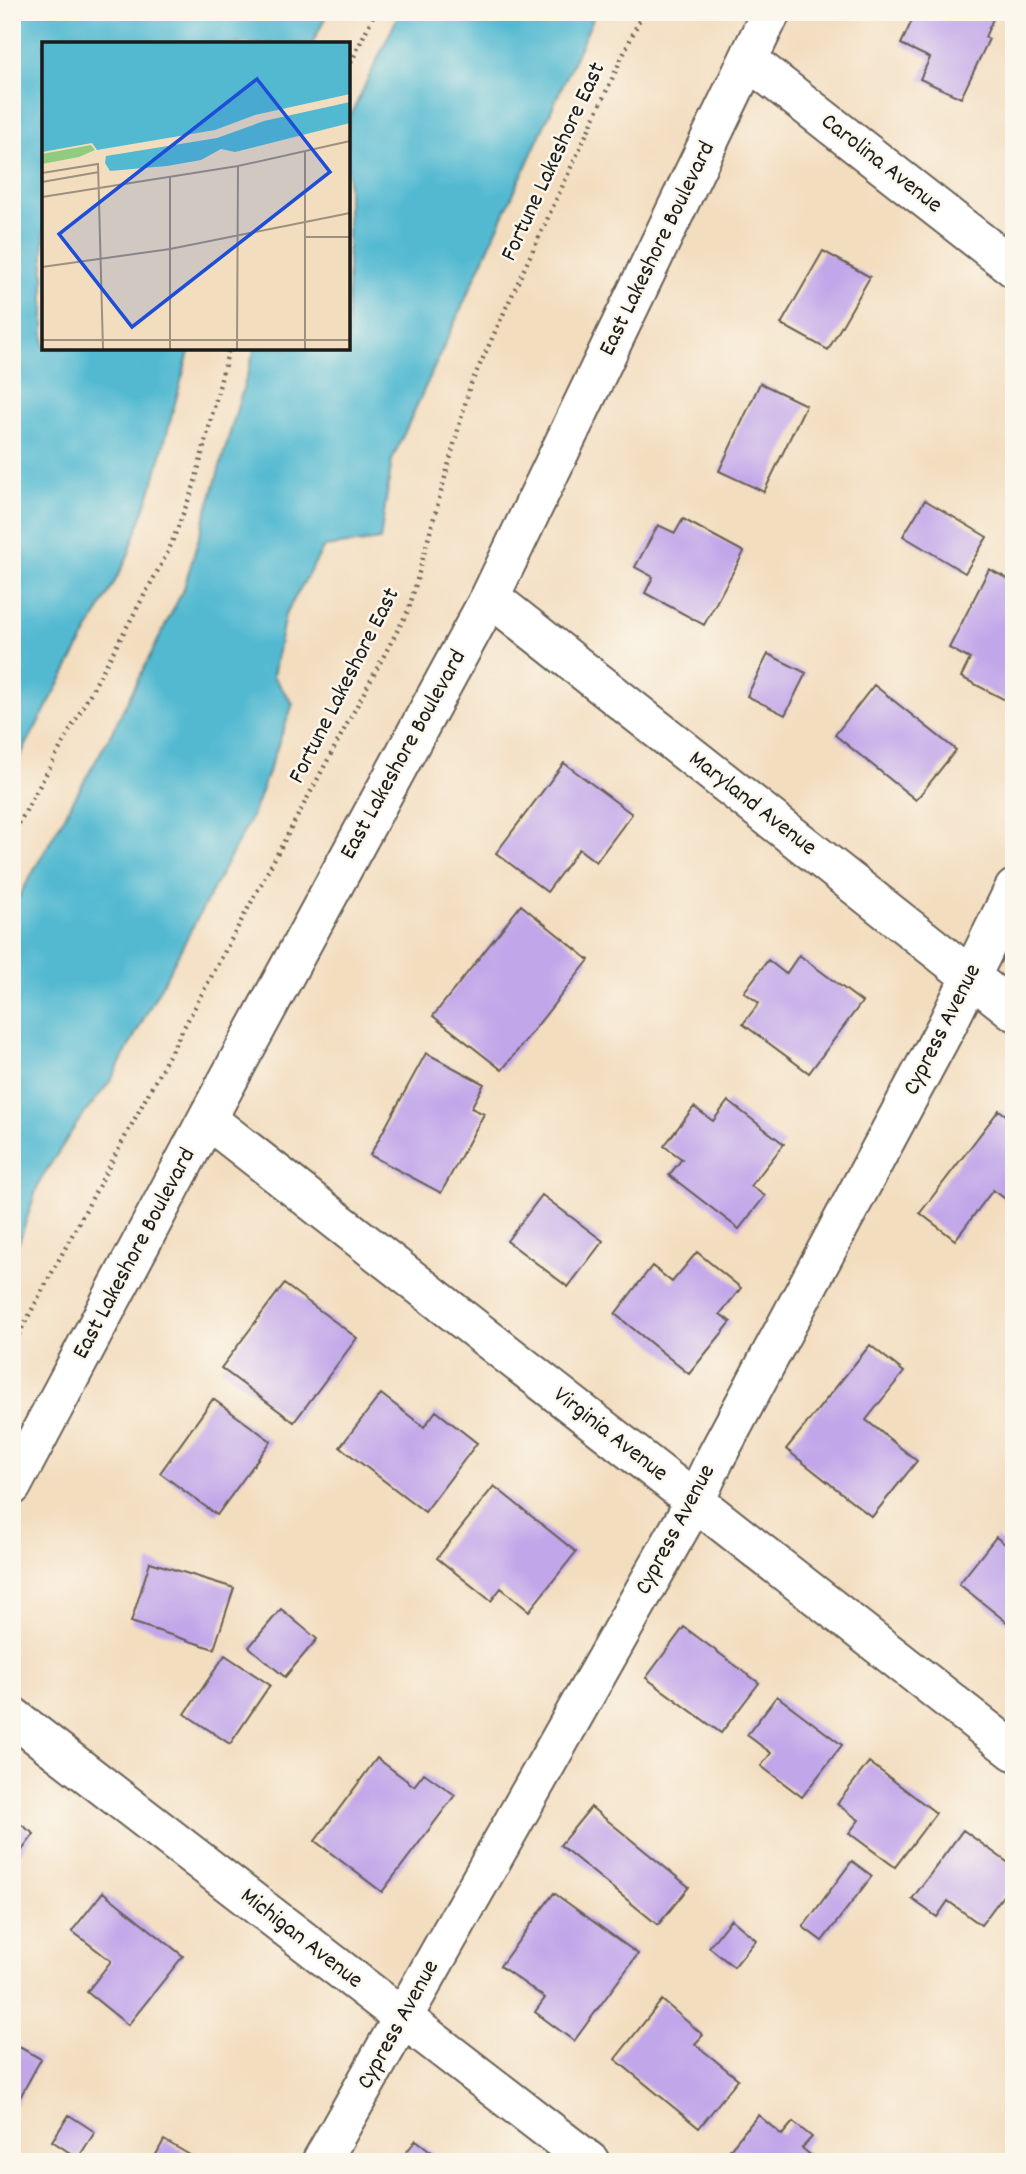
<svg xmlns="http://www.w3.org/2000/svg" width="1026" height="2174" viewBox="0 0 1026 2174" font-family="Dekko,sans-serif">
<rect width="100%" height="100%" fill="#fbf7ec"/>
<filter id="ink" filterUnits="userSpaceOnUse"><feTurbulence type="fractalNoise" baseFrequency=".0143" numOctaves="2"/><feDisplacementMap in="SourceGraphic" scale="14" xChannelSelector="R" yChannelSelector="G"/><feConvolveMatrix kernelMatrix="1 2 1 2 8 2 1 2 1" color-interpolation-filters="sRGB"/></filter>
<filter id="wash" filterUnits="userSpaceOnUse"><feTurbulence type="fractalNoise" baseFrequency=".00686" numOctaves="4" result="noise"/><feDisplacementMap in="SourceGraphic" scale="28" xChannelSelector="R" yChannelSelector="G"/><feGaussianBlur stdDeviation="1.57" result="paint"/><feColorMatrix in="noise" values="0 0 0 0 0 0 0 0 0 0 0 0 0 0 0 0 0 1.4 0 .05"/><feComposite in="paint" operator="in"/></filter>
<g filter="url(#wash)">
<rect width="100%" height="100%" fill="#f3ddbf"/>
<path fill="#53b9d1" stroke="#386a76" stroke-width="2" d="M 12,12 L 328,12 L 312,44 L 44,44 L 44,348 L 190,348 L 154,481 L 126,561 L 12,771 Z
M 400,12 L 596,12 L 392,460 L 380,540 L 324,547 L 285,615 L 273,676 L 293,704 L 252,816 L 111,1080 L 78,1122 L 39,1182 L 20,1239 L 12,1253 L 12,909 L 112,732 L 184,588 L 255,348 L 348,348 L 348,121 Z"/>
<g id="blocks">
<path fill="#c1a6e9" d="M 916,12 L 996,12 L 985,37 L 989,39 L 961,98 L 920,79 L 930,58 L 901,44 Z
M 823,251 L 870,277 L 828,350 L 781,324 Z
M 760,383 L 806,405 L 764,492 L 719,471 Z
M 925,500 L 987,537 L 965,573 L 903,536 Z
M 683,519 L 744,552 L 704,625 L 645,593 L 653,577 L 635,567 L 658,525 L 675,533 Z
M 989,569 L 1014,582 L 1014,693 L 1009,702 L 961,677 L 970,659 L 949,648 Z
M 768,654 L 806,673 L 785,715 L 747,696 Z
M 874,685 L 956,750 L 916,800 L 835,735 Z
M 564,763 L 632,814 L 596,862 L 579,849 L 547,892 L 496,853 Z
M 521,905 L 589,960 L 502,1070 L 433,1016 Z
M 799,955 L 862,1002 L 809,1073 L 743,1024 L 759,1003 L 744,992 L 768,960 L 786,974 Z
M 426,1053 L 484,1084 L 471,1108 L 484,1114 L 441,1193 L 370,1155 Z
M 728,1101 L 784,1144 L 751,1186 L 765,1196 L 739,1229 L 669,1175 L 682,1159 L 664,1146 L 694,1107 L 713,1121 Z
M 999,1110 L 1014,1121 L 1014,1205 L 993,1190 L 955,1240 L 920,1213 Z
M 542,1195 L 603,1241 L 568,1287 L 507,1241 Z
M 697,1252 L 741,1288 L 720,1314 L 731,1322 L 689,1374 L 615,1314 L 652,1266 L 672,1282 Z
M 284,1284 L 357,1338 L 294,1422 L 221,1368 Z
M 870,1345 L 904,1372 L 866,1420 L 917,1461 L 872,1517 L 786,1449 Z
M 381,1394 L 424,1427 L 436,1411 L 477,1443 L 425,1512 L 340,1447 Z
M 213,1399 L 271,1441 L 217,1515 L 160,1473 Z
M 494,1486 L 576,1552 L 529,1611 L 501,1588 L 491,1601 L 437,1558 Z
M 996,1537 L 1014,1551 L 1014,1628 L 959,1584 Z
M 150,1562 L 234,1588 L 214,1649 L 131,1622 Z
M 281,1609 L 317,1639 L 285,1677 L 249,1647 Z
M 684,1627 L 759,1683 L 721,1733 L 646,1678 Z
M 225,1655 L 270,1685 L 230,1744 L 185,1714 Z
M 777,1696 L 842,1745 L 802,1797 L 761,1766 L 771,1753 L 747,1735 Z
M 377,1758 L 414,1786 L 424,1773 L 455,1795 L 382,1892 L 315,1841 Z
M 869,1762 L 936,1813 L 895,1867 L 849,1833 L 859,1820 L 837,1804 Z
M 591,1807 L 689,1887 L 658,1925 L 560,1845 Z
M 12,1818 L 34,1834 L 12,1864 Z
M 963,1830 L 1014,1867 L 1014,1881 L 981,1925 L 948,1901 L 937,1917 L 912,1899 Z
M 852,1861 L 872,1876 L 822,1941 L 803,1927 Z
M 103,1892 L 183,1956 L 128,2025 L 87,1992 L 111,1961 L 72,1931 Z
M 554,1893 L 638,1954 L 574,2041 L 535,2012 L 545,1998 L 500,1966 Z
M 731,1919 L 756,1940 L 734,1967 L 709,1947 Z
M 662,2000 L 703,2035 L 695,2044 L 738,2079 L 699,2128 L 615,2059 Z
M 12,2043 L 41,2059 L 12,2112 Z
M 69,2115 L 95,2132 L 78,2158 L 52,2141 Z
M 758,2115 L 782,2135 L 793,2122 L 812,2137 L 802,2148 L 819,2162 L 734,2162 L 739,2155 L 730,2149 Z
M 164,2140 L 202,2162 L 152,2162 Z
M 416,2140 L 445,2162 L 399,2162 Z"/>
</g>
</g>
<g filter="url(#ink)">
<use href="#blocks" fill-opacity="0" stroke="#676055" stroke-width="2"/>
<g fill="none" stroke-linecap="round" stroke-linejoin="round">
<g stroke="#676055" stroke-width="42">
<path id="minor" d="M 748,60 L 1014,268
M 490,597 L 1014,1011
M 207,1119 L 1014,1751
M 12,1486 L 207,1119 L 490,597 L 771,12
M 12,1716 L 590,2162
M 321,2162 L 695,1501 L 715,1459 L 946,1027 L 1014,889"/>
</g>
<path stroke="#676055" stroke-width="4.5" stroke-dasharray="2 5" stroke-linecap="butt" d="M 348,69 L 375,12
M 12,836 L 168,552 L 194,486 L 229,348
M 12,1347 L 409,609 L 470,386 L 643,12"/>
<use href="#minor" stroke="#fff" stroke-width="38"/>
</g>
</g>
<g text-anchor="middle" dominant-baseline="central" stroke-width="5" stroke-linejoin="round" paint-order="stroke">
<g font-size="24" fill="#1c1c1c" stroke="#fbf7ec">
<text transform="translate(554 162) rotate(-65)">Fortune Lakeshore East</text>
<text transform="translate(881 164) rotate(38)">Carolina Avenue</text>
<text transform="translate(658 249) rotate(-64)">East Lakeshore Boulevard</text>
<text transform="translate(345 686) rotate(-63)">Fortune Lakeshore East</text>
<text transform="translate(404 755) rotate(-61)">East Lakeshore Boulevard</text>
<text transform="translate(752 804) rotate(38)">Maryland Avenue</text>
<text transform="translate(943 1030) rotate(-63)">Cypress Avenue</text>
<text transform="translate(135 1254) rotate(-62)">East Lakeshore Boulevard</text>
<text transform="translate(610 1435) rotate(38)">Virginia Avenue</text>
<text transform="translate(676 1530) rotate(-62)">Cypress Avenue</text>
<text transform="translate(301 1939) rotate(38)">Michigan Avenue</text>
<text transform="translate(399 2025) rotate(-61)">Cypress Avenue</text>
</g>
</g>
<g transform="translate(42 42)">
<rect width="308" height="308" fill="#f3ddbf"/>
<path d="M 49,103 L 53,108 L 37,115 L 0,122 L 0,112 Z" fill="#90cb7f"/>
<path d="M 0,1 L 308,1 L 308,52 L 213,73 L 173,88 L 55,108 L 50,101 L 0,110 ZM 308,60 L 308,81 L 193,110 L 179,107 L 159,118 L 125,124 L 68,129 L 63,121 L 64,114 L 175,96 L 222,79 Z" fill="#53b9d1"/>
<path fill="none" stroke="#9d907e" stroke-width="2" d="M 0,131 L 56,122 L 61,307M 0,140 L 57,130M 0,155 L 196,124 L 308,99M 263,195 L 308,195M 0,225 L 128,207 L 308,171M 0,298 L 308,298M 128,307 L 128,135M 195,307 L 196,124M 263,307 L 263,109"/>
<path fill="#1d4ed8" fill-opacity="0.15" stroke="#1d4ed8" stroke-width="3.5" d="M 215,37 L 288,130 L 90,285 L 17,192 Z"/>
<rect width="308" height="308" fill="none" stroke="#1c1c1c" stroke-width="3.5"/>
</g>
<rect width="1026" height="2174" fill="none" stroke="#fbf7ec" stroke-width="42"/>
</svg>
